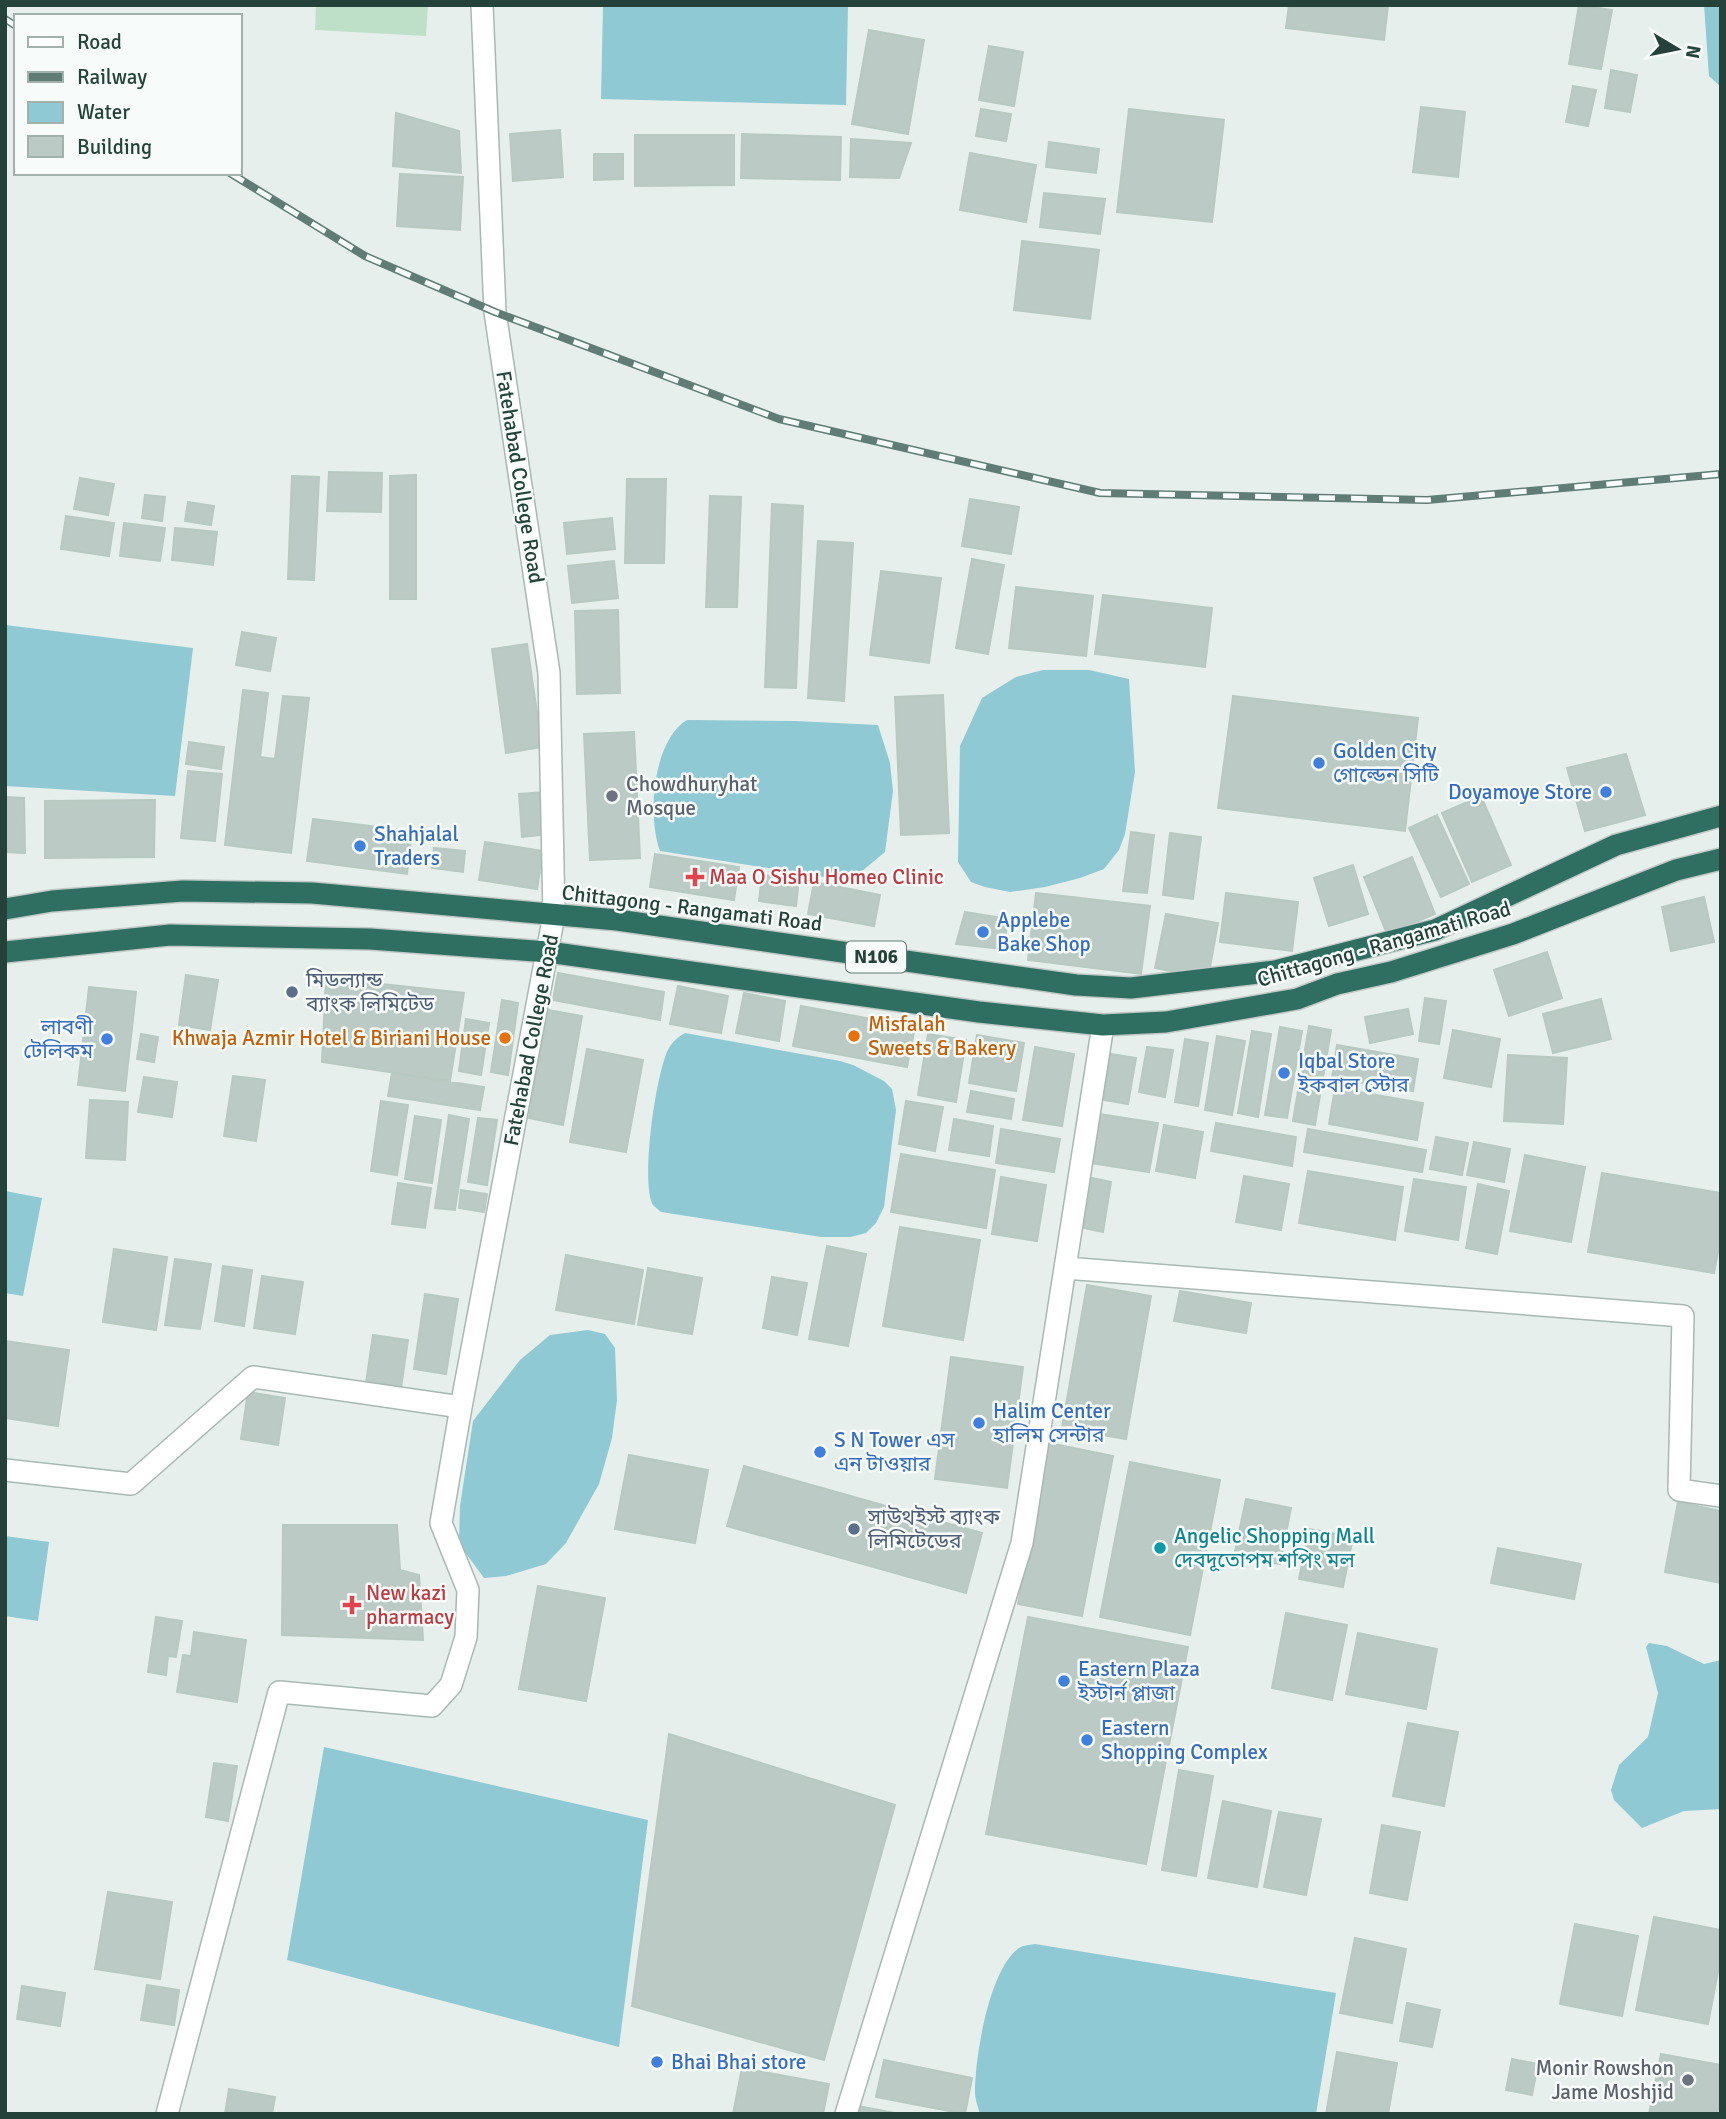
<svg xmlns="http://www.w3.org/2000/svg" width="1726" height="2119" viewBox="0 0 1726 2119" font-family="Signika,'Noto Sans Bengali',sans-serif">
<rect width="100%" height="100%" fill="#e6efeb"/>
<path fill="#bfe0c8" d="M 316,5 L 428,5 L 426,36 L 315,30 Z"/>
<path fill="#8ec9d4" d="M 603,5 L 848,5 L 846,105 L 601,99 Z
M 1704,5 L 1721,5 L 1721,87 L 1709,76 Z
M 5,625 L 193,648 L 175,796 L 5,786 Z
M 1043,670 L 1089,670 L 1129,679 L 1135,772 L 1125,834 L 1119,850 L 1104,869 L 1080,878 L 1045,887 L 1010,892 L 985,887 L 971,882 L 958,862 L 960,746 L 982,698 L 1016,677 Z
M 687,720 L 795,721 L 878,725 L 890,763 L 893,791 L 885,852 L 850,881 L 660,851 C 647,816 653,740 687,720 Z
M 685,1033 L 840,1061 L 853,1065 L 884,1081 L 892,1089 L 896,1110 L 884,1207 L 876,1223 L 866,1233 L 850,1237 L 821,1237 L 661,1212 C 660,1211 654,1206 653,1205 C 640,1184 656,1070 669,1048 C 673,1041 678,1037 685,1033 Z
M 5,1191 L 42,1198 L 23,1296 L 5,1293 Z
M 588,1330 L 605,1334 L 615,1348 L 617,1400 L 612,1438 L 599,1484 L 566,1543 L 546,1564 L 506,1576 L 484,1578 L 459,1544 L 460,1506 L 473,1421 L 520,1360 L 550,1335 Z
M 5,1536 L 49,1542 L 38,1621 L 5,1616 Z
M 1649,1643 L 1667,1646 L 1704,1664 L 1721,1660 L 1721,1809 L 1684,1811 L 1642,1828 L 1614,1800 L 1611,1790 L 1619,1765 L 1648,1737 L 1658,1693 L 1646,1647 Z
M 324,1747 L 648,1820 L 619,2047 L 287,1960 Z
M 1035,1944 L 1336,1993 L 1316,2114 L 980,2114 C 978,2107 975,2099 975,2092 C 975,2057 989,1969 1019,1948 C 1023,1945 1030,1945 1035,1944 Z"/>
<path fill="#bbcac4" stroke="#b8c9c2" stroke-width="2" d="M 1289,5 L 1388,5 L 1384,40 L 1286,28 Z
M 1579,5 L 1612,10 L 1601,69 L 1569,64 Z
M 869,30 L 924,40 L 908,134 L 852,124 Z
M 989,46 L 1023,52 L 1014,106 L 979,100 Z
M 1611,70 L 1637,75 L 1630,112 L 1605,108 Z
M 1573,86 L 1596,90 L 1588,126 L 1566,122 Z
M 1421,107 L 1465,112 L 1458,177 L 1413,172 Z
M 981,109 L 1011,114 L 1006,141 L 976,136 Z
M 1129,109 L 1224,120 L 1212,222 L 1117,212 Z
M 396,113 L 459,131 L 461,173 L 393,166 Z
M 560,130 L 563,177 L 513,181 L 510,134 Z
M 742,134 L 841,137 L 840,180 L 741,178 Z
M 635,135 L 734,135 L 734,185 L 635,186 Z
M 851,139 L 911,143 L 899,178 L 850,177 Z
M 1049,142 L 1099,149 L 1096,173 L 1046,167 Z
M 970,153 L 1036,165 L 1026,222 L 960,210 Z
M 594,154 L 623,154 L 623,179 L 594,180 Z
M 400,174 L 463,177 L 460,230 L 397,226 Z
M 1044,193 L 1105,199 L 1100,234 L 1040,227 Z
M 1022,241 L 1099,250 L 1090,319 L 1014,310 Z
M 329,472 L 382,473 L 381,512 L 327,511 Z
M 416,475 L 416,599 L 390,599 L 390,476 Z
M 292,476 L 319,477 L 314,580 L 288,579 Z
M 80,478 L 114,484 L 108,515 L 74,509 Z
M 627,479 L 666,479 L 664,563 L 625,563 Z
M 145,495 L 165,497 L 162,521 L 142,518 Z
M 710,496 L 741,497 L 737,607 L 706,607 Z
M 970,499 L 1019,507 L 1011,554 L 962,546 Z
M 188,502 L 214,506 L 211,525 L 185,521 Z
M 772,504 L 803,506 L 796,688 L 765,687 Z
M 66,516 L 114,523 L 109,556 L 61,549 Z
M 612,518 L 615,549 L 567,554 L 564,523 Z
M 124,523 L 165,528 L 160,561 L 120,556 Z
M 175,528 L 217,532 L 213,565 L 172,560 Z
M 818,541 L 853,543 L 844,701 L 808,698 Z
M 972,559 L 1004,565 L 988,654 L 956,648 Z
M 614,561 L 618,598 L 572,603 L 568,566 Z
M 881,571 L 941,578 L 929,663 L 870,655 Z
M 1016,587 L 1093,596 L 1086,656 L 1009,648 Z
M 1103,595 L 1212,608 L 1205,667 L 1095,654 Z
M 618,610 L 620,693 L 577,694 L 575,611 Z
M 242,632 L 276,638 L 270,671 L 236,665 Z
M 527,644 L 542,747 L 506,753 L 492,649 Z
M 243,690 L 268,693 L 260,757 L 275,759 L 283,696 L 309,698 L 291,853 L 225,845 Z
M 943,695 L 949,833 L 901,835 L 895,697 Z
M 1233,696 L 1418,718 L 1405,831 L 1218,808 Z
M 634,732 L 640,858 L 590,860 L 584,734 Z
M 189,742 L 224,747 L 221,769 L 186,764 Z
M 1626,754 L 1645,815 L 1585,831 L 1567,768 Z
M 188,771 L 222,774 L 215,841 L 181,838 Z
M 545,792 L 549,834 L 522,837 L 519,794 Z
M 1481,796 L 1511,865 L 1472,882 L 1442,813 Z
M 5,797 L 24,798 L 25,853 L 5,852 Z
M 155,800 L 154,857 L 45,858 L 45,801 Z
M 1437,815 L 1469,884 L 1441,897 L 1409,828 Z
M 313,819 L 412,831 L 407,874 L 307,861 Z
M 1131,832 L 1154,835 L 1147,893 L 1123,891 Z
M 1170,833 L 1201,837 L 1193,899 L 1163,895 Z
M 485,842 L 543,851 L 537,889 L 479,880 Z
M 434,848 L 465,851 L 463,872 L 432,868 Z
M 655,854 L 739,867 L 734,900 L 650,887 Z
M 1412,857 L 1435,914 L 1387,934 L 1364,877 Z
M 1353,865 L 1368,914 L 1329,926 L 1314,878 Z
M 762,875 L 799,879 L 796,906 L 759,901 Z
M 814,882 L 880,895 L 874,926 L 808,914 Z
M 1036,893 L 1150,906 L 1141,974 L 1028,960 Z
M 1226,893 L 1298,902 L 1292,951 L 1220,942 Z
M 1704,897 L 1714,942 L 1671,951 L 1662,907 Z
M 965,912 L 1009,919 L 1002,949 L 956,944 Z
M 1166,914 L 1218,923 L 1208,978 L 1155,968 Z
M 1547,952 L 1562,998 L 1509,1016 L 1494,970 Z
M 558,973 L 664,992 L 660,1020 L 553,1000 Z
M 186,975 L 218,980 L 210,1030 L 179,1025 Z
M 326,978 L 464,993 L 450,1081 L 322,1062 Z
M 678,986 L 728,996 L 721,1033 L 670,1024 Z
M 89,987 L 136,992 L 125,1091 L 78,1085 Z
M 744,993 L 785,1001 L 779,1041 L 736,1033 Z
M 1425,998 L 1446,1001 L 1439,1044 L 1419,1041 Z
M 1601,999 L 1611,1039 L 1553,1053 L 1543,1014 Z
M 502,1000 L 518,1003 L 508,1075 L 491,1072 Z
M 801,1006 L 915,1027 L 907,1067 L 793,1046 Z
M 1408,1009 L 1413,1034 L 1370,1043 L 1365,1017 Z
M 548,1010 L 582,1016 L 563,1125 L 529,1118 Z
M 466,1019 L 489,1023 L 481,1075 L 459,1071 Z
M 1309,1026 L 1331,1030 L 1315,1125 L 1293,1121 Z
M 1280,1027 L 1302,1031 L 1287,1118 L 1265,1115 Z
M 1453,1030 L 1500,1039 L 1491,1087 L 1444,1078 Z
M 1252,1031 L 1271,1034 L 1258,1117 L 1238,1113 Z
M 141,1034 L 158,1037 L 154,1062 L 137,1059 Z
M 928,1034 L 966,1040 L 956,1102 L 918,1095 Z
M 977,1035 L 1024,1043 L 1016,1091 L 969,1083 Z
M 1217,1036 L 1245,1041 L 1232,1115 L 1205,1110 Z
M 1185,1039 L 1208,1043 L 1198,1106 L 1175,1102 Z
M 1337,1045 L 1418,1059 L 1413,1091 L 1332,1078 Z
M 1035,1047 L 1074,1054 L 1062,1126 L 1023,1120 Z
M 1147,1047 L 1173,1050 L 1165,1097 L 1139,1092 Z
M 587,1049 L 643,1060 L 626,1152 L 570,1142 Z
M 1111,1054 L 1136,1058 L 1128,1104 L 1104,1100 Z
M 1508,1055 L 1567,1058 L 1563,1124 L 1504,1121 Z
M 392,1073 L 484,1087 L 480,1110 L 388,1096 Z
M 233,1076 L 265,1080 L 256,1141 L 224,1136 Z
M 144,1077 L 177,1082 L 172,1117 L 138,1112 Z
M 1335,1088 L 1423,1103 L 1417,1140 L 1329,1124 Z
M 971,1091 L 1014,1099 L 1011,1119 L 967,1112 Z
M 90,1100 L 128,1102 L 125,1160 L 86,1158 Z
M 381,1101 L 408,1105 L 397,1175 L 371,1171 Z
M 906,1101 L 943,1107 L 935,1151 L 899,1144 Z
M 1099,1114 L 1158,1123 L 1149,1172 L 1090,1163 Z
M 449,1115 L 469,1119 L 455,1210 L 435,1208 Z
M 415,1116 L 441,1120 L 432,1183 L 405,1179 Z
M 478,1118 L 497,1120 L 487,1185 L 468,1182 Z
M 954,1119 L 993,1126 L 989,1156 L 949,1150 Z
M 1216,1123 L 1296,1137 L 1292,1166 L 1211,1151 Z
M 1164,1125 L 1203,1132 L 1195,1178 L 1156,1171 Z
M 1001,1129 L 1060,1139 L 1054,1172 L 996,1163 Z
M 1308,1129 L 1426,1150 L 1422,1172 L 1304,1152 Z
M 1436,1137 L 1468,1143 L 1462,1175 L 1430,1169 Z
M 1474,1142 L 1510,1149 L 1504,1182 L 1467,1175 Z
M 901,1154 L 995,1170 L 986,1228 L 891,1212 Z
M 1525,1155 L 1585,1167 L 1571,1242 L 1510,1231 Z
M 1308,1171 L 1403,1187 L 1395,1240 L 1299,1223 Z
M 1602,1173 L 1721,1193 L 1721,1236 L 1714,1273 L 1588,1252 Z
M 1244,1176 L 1289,1184 L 1281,1230 L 1236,1222 Z
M 1001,1177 L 1046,1185 L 1037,1241 L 992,1234 Z
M 1092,1178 L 1111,1182 L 1103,1232 L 1084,1228 Z
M 1414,1179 L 1466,1187 L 1458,1240 L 1405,1231 Z
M 398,1183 L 431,1188 L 425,1228 L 392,1224 Z
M 1478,1184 L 1509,1191 L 1497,1254 L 1466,1248 Z
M 461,1190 L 487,1194 L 484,1212 L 459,1208 Z
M 900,1227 L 980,1240 L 963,1340 L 883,1326 Z
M 827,1246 L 866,1254 L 848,1346 L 809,1339 Z
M 114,1249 L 167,1257 L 156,1330 L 103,1322 Z
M 566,1255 L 643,1270 L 634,1324 L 556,1310 Z
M 175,1259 L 211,1264 L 200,1329 L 165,1325 Z
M 223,1266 L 252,1270 L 244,1326 L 215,1321 Z
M 648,1268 L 702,1278 L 692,1334 L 638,1325 Z
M 262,1276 L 303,1282 L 295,1334 L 254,1328 Z
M 772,1277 L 807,1283 L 797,1335 L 763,1328 Z
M 1087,1285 L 1151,1296 L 1126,1439 L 1062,1428 Z
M 1180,1291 L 1251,1303 L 1246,1333 L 1174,1321 Z
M 425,1294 L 458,1299 L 446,1374 L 414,1369 Z
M 373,1335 L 408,1340 L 401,1388 L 366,1383 Z
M 5,1341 L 69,1350 L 58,1426 L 5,1418 Z
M 951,1357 L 1023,1367 L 1007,1488 L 935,1479 Z
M 248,1392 L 285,1398 L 278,1445 L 241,1439 Z
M 1049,1443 L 1113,1456 L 1082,1616 L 1018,1604 Z
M 629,1455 L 708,1470 L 695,1543 L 615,1529 Z
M 1130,1462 L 1220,1480 L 1190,1635 L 1100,1617 Z
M 744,1466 L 982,1533 L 966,1593 L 727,1526 Z
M 1246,1499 L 1291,1508 L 1280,1564 L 1234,1556 Z
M 1678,1502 L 1721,1511 L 1721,1583 L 1665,1572 Z
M 283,1525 L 397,1525 L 400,1570 L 419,1575 L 423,1640 L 282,1635 Z
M 1309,1529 L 1353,1537 L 1343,1587 L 1299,1579 Z
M 1498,1548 L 1581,1564 L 1574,1599 L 1491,1583 Z
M 538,1586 L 605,1598 L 586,1701 L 519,1689 Z
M 1286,1613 L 1347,1625 L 1332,1700 L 1272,1688 Z
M 156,1617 L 182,1621 L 176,1657 L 168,1656 L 166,1675 L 148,1672 Z
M 1028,1617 L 1188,1647 L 1146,1864 L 986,1834 Z
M 194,1632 L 246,1640 L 237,1702 L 177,1692 L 183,1655 L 191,1656 Z
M 1358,1633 L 1437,1649 L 1426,1709 L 1346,1694 Z
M 1408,1723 L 1458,1732 L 1444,1806 L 1393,1796 Z
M 669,1734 L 895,1805 L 824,2060 L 632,2006 Z
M 214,1763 L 237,1766 L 228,1821 L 206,1817 Z
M 1179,1770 L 1213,1776 L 1196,1876 L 1162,1870 Z
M 1223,1801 L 1271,1811 L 1257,1887 L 1208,1878 Z
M 1279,1812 L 1321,1819 L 1306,1895 L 1264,1887 Z
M 1382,1825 L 1420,1832 L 1407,1900 L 1370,1893 Z
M 108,1892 L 172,1902 L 160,1979 L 95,1969 Z
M 1654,1917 L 1721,1930 L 1721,1956 L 1708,2024 L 1636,2010 Z
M 1575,1924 L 1638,1936 L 1622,2016 L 1560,2004 Z
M 1355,1938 L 1406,1949 L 1392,2023 L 1340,2013 Z
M 147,1985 L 179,1990 L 174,2025 L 141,2020 Z
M 22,1986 L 65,1993 L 60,2026 L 17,2019 Z
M 1407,2003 L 1440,2010 L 1432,2047 L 1400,2041 Z
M 1337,2052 L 1397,2063 L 1388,2114 L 1326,2114 Z
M 1661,2054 L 1721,2065 L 1721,2095 L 1717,2114 L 1649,2114 Z
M 1512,2059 L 1538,2064 L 1532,2095 L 1506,2090 Z
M 884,2060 L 972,2078 L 965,2114 L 876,2097 Z
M 742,2068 L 829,2084 L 823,2114 L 733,2114 Z
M 229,2089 L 275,2097 L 272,2114 L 225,2114 Z
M 858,2106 L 900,2114 L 857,2114 Z"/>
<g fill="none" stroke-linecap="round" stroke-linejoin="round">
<g stroke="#a8b8b2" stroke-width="24">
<path id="street" d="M 1065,1268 L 1683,1316 L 1679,1490 L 1721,1496
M 5,1470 L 131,1484 L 253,1377 L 461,1407 L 554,915 L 549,673 L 495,312 L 482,5
M 167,2114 L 279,1692 L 432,1706 L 451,1685 L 466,1637 L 468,1590 L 441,1523 L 461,1407
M 846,2114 L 1022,1543 L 1103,1025"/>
</g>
<g stroke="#c2cac8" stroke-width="24">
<path id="highway" d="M 5,909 L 52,901 L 183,891 L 312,893 L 617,920 L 1076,985 L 1131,988 L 1275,971 L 1435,930 L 1616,845 L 1721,816
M 5,952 L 170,935 L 370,939 L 548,952 L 979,1012 L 1103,1025 L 1166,1022 L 1297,999 L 1337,984 L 1391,972 L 1513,934 L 1676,870 L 1721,859"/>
</g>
<use href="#street" stroke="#fff" stroke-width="21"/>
<use href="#highway" stroke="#2f6f62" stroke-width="21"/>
<g stroke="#5f7d75" stroke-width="8">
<path id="rail" d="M 5,19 L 16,26
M 230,173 L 365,256 L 495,312 L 779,419 L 1100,493 L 1427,500 L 1721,474"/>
</g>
<use href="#rail" stroke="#f7fbf9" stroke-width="5" stroke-dasharray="16" stroke-linecap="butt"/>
</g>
<g fill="#3f7fe0" stroke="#f7fbf9" stroke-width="2.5">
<circle cx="1319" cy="763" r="7"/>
<circle cx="1606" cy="792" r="7"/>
<circle cx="360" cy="846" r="7"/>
<circle cx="983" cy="932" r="7"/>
<circle cx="107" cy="1039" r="7"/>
<circle cx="1284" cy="1073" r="7"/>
<circle cx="979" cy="1423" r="7"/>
<circle cx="820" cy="1452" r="7"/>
<circle cx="1064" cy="1681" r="7"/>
<circle cx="1087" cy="1740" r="7"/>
<circle cx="657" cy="2062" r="7"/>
</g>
<g fill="#6b7280" stroke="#f7fbf9" stroke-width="2.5">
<circle cx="612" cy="796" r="7"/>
<circle cx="1688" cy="2080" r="7"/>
</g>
<g fill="#e0444e" stroke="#f7fbf9" stroke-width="2.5">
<path d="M691.5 866.5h7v7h7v7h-7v7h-7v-7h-7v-7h7z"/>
<path d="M348.5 1594.5h7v7h7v7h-7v7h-7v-7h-7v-7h7z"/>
</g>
<g fill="#5c6f8a" stroke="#f7fbf9" stroke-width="2.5">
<circle cx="292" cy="992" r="7"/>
<circle cx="854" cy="1529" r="7"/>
</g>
<g fill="#e8710a" stroke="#f7fbf9" stroke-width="2.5">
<circle cx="854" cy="1036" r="7"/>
<circle cx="505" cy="1038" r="7"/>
</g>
<circle fill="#0f9aa8" stroke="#f7fbf9" stroke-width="2.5" cx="1160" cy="1548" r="7"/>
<g text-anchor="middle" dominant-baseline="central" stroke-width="5" stroke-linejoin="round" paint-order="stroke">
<rect fill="#f7fbf9" stroke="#637a73" stroke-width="2" x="846" y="941.5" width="60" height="31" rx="5"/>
<g font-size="19" font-weight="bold" fill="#24423a">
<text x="876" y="957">N106</text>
</g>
<g font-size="21" fill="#24423a" stroke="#f7fbf9">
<text transform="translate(520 477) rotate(81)">Fatehabad College Road</text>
<text transform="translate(692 908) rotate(7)">Chittagong - Rangamati Road</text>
<text transform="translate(1384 944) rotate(-16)">Chittagong - Rangamati Road</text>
<text transform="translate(531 1040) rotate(-79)">Fatehabad College Road</text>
</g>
<g font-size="21" fill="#366cbe" stroke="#f7fbf9" text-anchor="start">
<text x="1333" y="751">Golden City<tspan x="1333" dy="24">গোল্ডেন সিটি</tspan></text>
<text x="1592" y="792" text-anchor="end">Doyamoye Store</text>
<text x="374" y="834">Shahjalal<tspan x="374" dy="24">Traders</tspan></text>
<text x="997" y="920">Applebe<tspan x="997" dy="24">Bake Shop</tspan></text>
<text x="93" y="1027" text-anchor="end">লাবণী<tspan x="93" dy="24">টেলিকম</tspan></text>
<text x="1298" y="1061">Iqbal Store<tspan x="1298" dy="24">ইকবাল স্টোর</tspan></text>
<text x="993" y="1411">Halim Center<tspan x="993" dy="24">হালিম সেন্টার</tspan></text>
<text x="834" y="1440">S N Tower এস<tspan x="834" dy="24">এন টাওয়ার</tspan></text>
<text x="1078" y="1669">Eastern Plaza<tspan x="1078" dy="24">ইস্টার্ন প্লাজা</tspan></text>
<text x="1101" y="1728">Eastern<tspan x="1101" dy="24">Shopping Complex</tspan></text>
<text x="671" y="2062">Bhai Bhai store</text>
</g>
<g font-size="21" fill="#5b616d" stroke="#f7fbf9" text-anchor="start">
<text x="626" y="784">Chowdhuryhat<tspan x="626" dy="24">Mosque</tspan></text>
<text x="1674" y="2068" text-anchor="end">Monir Rowshon<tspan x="1674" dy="24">Jame Moshjid</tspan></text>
</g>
<g font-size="21" fill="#be3a42" stroke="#f7fbf9" text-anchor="start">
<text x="709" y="877">Maa O Sishu Homeo Clinic</text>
<text x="366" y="1593">New kazi<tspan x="366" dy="24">pharmacy</tspan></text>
</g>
<g font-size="21" fill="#4e5e75" stroke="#f7fbf9" text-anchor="start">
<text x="306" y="980">মিডল্যান্ড<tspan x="306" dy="24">ব্যাংক লিমিটেড</tspan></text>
<text x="868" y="1517">সাউথইস্ট ব্যাংক<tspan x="868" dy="24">লিমিটেডের</tspan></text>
</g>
<g font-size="21" fill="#c56008" stroke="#f7fbf9" text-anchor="start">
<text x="868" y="1024">Misfalah<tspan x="868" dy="24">Sweets &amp; Bakery</tspan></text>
<text x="491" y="1038" text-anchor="end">Khwaja Azmir Hotel &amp; Biriani House</text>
</g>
<g font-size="21" fill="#0d838f" stroke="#f7fbf9" text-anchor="start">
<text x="1174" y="1536">Angelic Shopping Mall<tspan x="1174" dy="24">দেবদূতোপম শপিং মল</tspan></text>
</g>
</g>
<rect width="1726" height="2119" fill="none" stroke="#24423a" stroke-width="14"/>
<rect x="14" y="14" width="228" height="161" fill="#f7fbf9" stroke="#a3b1ad" stroke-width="2"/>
<rect x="28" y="37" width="35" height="10" fill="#ffffff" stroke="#a3b1ad" stroke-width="2"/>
<text x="77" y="49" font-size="21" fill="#24423a">Road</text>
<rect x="28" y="72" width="35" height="10" fill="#5f7d75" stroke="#a3b1ad" stroke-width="2"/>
<text x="77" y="84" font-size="21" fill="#24423a">Railway</text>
<rect x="28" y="102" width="35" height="21" fill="#8ec9d4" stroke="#a3b1ad" stroke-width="2"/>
<text x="77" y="119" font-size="21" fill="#24423a">Water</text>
<rect x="28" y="136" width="35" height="21" fill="#bbcac4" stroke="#a3b1ad" stroke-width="2"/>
<text x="77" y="154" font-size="21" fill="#24423a">Building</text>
<g transform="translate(1677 49) rotate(100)" stroke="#f7fbf9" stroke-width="5" paint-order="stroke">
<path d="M0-5L12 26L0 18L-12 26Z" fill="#24423a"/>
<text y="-10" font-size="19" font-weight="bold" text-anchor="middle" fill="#24423a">N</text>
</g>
</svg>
